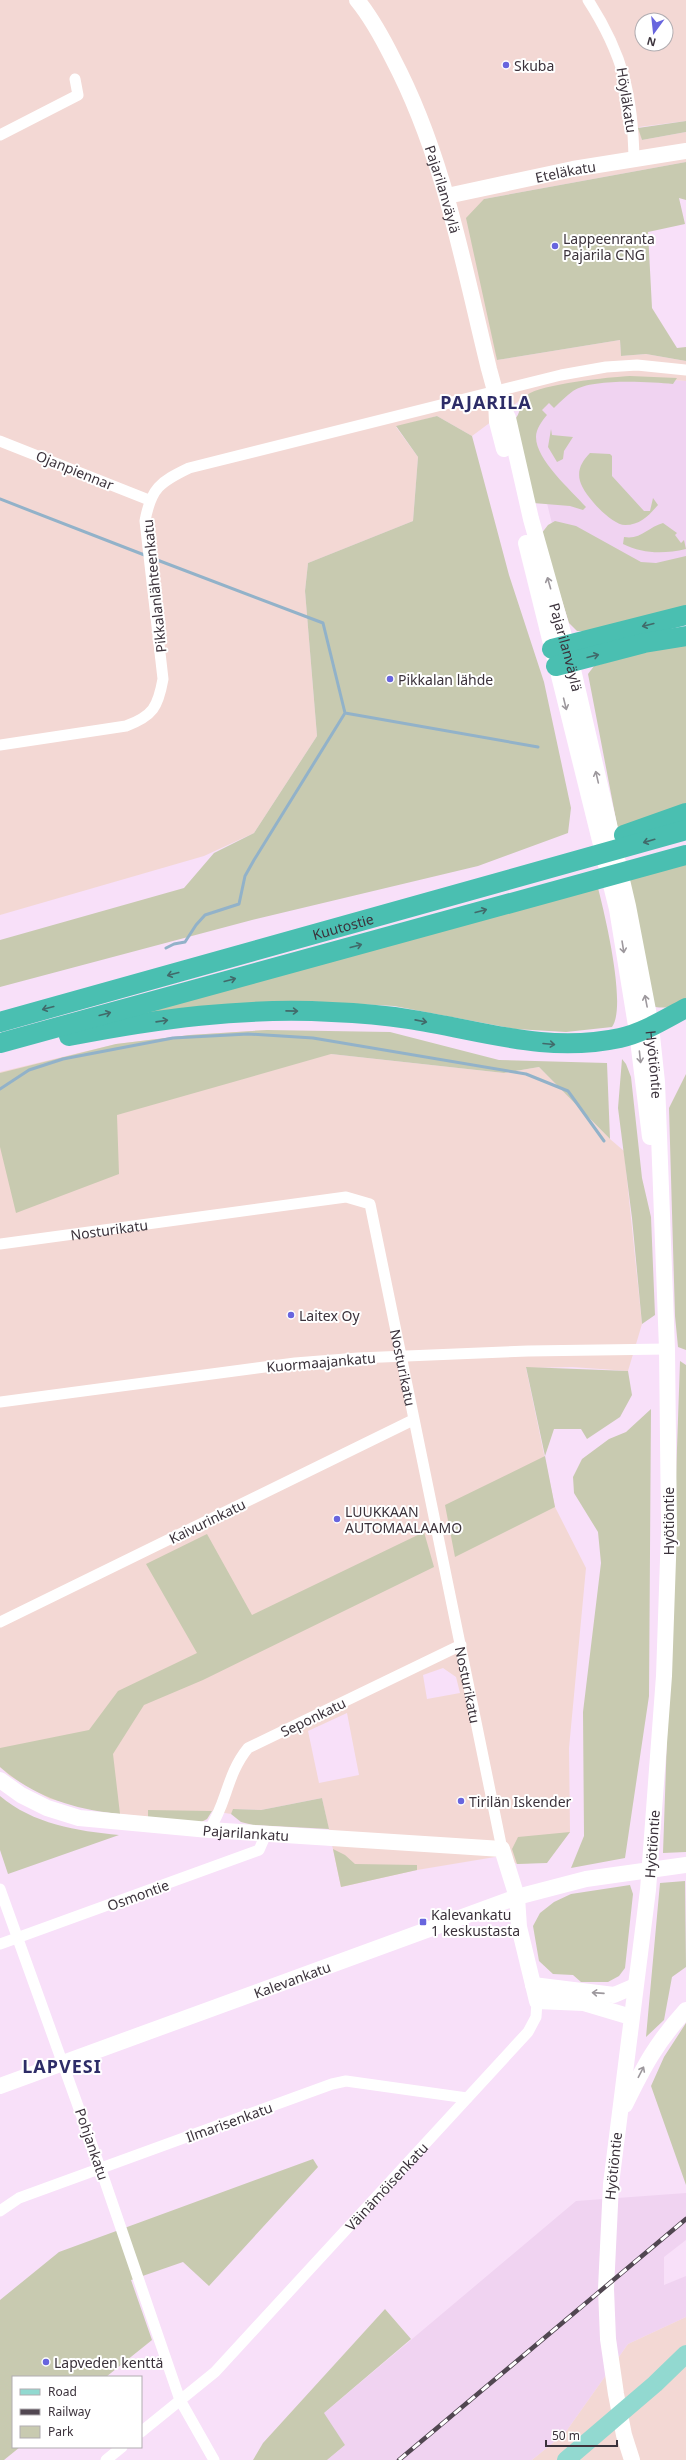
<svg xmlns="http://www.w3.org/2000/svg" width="686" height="2460" viewBox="0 0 686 2460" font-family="'Noto Sans',sans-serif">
<rect width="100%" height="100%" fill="#f8e0f9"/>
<path fill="#f0d3f1" d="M 635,377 L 686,381 L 686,571 L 580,596 L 556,540 L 536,458 L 526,396 L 588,380 Z
M 686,2193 L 686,2240 L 664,2257 L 664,2285 L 686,2276 L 686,2317 L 628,2344 L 565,2433 L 532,2460 L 327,2460 L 345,2445 L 323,2414 L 576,2201 Z"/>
<path fill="#f3d8d4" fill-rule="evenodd" d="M 0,0 L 686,0 L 686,121 L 639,127 L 642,140 L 686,132 L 686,162 L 484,199 L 497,360 L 620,340 L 621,356 L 646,354 L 686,361 L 686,381 L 635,377 L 588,380 L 526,396 L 472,436 L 437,416 L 396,427 L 418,457 L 413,521 L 308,563 L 305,591 L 317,736 L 254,833 L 204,856 L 0,915 ZM 642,20 L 666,20 L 666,44 L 642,44 Z
M 267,1030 L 331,1054 L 504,1073 L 539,1067 L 610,1139 L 624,1151 L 642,1324 L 628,1371 L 572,1367 L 526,1368 L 555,1507 L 586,1568 L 569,1748 L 570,1832 L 547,1862 L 517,1864 L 501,1856 L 417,1870 L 341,1887 L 322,1798 L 261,1810 L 234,1809 L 231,1814 L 212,1811 L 207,1819 L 199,1823 L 120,1814 L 50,1799 L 10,1776 L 0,1767 L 0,1072 L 116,1044 L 190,1035 ZM 443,1668 L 456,1677 L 460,1693 L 427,1699 L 423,1675 ZM 347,1713 L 359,1775 L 319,1783 L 308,1731 Z
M 686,2317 L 686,2460 L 532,2460 L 565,2433 L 628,2344 Z"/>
<path fill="#c8cab0" d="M 686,121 L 686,132 L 642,140 L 638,128 Z
M 686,162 L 686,200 L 679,198 L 685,224 L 648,232 L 652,308 L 677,348 L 686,347 L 686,361 L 646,354 L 621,356 L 620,340 L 497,360 L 466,218 L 484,199 Z
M 630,376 L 677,378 L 673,384 C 649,382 593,378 573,391 C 566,396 560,402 554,408 L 549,403 L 542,410 L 547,415 C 542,421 536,429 536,437 C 536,460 571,490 586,507 L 583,510 L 570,506 L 533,503 L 513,421 C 522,414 519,402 527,395 C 541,384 610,377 630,376 Z
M 437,416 L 472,436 L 509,575 L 544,682 L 571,808 L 568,833 L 478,866 L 252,920 L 0,987 L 0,940 L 184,888 L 214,853 L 254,833 L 317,736 L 305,591 L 308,563 L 413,521 L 418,457 L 396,426 Z
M 551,429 L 552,435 L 573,437 L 564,451 L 563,459 L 557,462 L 548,447 Z
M 590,453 L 610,454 L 612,456 L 612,476 L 644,511 L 650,511 L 653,498 L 658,505 C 649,515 641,525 625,525 C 611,525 583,494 580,481 C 577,470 582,461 590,453 Z
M 555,521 L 576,526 L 641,562 L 656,563 L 686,556 L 686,608 L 588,631 L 577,631 L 569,623 L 541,534 L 548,525 Z
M 663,523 L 677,533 L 675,535 L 681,543 L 684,540 L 686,549 C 664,554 643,554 623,544 L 624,537 C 641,540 648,527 663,523 Z
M 686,641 L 686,804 L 618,830 L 588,674 L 594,666 Z
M 686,864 L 686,1000 C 675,1006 664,1010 652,1006 L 628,880 Z
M 598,888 C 605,915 627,1007 612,1027 L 566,1032 L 515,1029 L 394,1006 L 303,1001 L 130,1016 Z
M 267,1030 L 390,1032 L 499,1060 L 607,1063 L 610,1139 L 539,1067 L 504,1073 L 331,1054 L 117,1115 L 119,1174 L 16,1213 L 0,1147 L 0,1073 L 116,1044 L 190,1035 Z
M 622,1059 L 626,1064 L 631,1077 L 642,1178 L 651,1217 L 655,1315 L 642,1324 L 632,1218 L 618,1108 Z
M 686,1074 L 686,1350 L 678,1347 L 675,1316 L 669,1108 Z
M 680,1361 L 686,1365 L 686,1852 L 663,1853 Z
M 526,1367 L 628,1371 L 632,1395 L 620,1417 L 587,1439 L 581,1429 L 554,1429 L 545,1456 L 555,1507 L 455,1557 L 445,1505 L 545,1456 Z
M 651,1409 L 649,1696 L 625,1858 L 571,1868 L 584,1836 L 583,1712 L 601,1563 L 598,1532 L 574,1493 L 573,1477 L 582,1459 L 609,1439 L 626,1432 Z
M 424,1532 L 434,1567 L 203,1680 L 144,1705 L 113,1754 L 120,1814 C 76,1810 34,1797 0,1767 L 0,1748 L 89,1730 L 118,1691 L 197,1653 L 146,1564 L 207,1534 L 252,1615 Z
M 0,1796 C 33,1824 77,1831 119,1835 L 8,1874 L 0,1850 Z
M 322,1798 L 329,1829 L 253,1825 L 241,1822 L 231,1814 L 233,1809 L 261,1810 Z
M 148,1810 L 212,1811 L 207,1819 L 199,1823 L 148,1819 Z
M 570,1832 L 547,1863 L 517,1864 L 512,1849 L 518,1837 Z
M 333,1849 L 345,1855 L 355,1864 L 417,1865 L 417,1870 L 341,1887 Z
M 685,1881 L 686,1967 L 672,1977 L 664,2020 L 646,2037 L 660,1883 Z
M 630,1885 L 633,1894 L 625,1968 L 619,1976 L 608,1982 L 581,1982 L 573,1975 L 553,1974 L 539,1961 L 533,1926 L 540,1913 L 554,1902 L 571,1894 Z
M 686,2023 L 686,2185 L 651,2086 L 664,2057 Z
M 313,2159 L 318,2167 L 209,2286 L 183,2262 L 131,2280 L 152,2340 L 106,2377 L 13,2377 L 13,2447 L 20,2447 L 4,2460 L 0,2460 L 0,2300 L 59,2252 Z
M 385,2309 L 411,2339 L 324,2413 L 345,2445 L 327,2460 L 253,2460 L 263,2443 Z"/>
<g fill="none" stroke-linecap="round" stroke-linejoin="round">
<path stroke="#92b2c9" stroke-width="3" d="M 0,499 L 147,556
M 152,558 L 323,623 L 345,713 L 254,860 L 245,876 L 239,904 L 205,915 L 196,925 L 185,942 L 174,944 L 166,948
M 345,713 L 538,747
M 0,1089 L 29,1070 L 63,1059 L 173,1038 L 248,1034 L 313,1038 L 526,1074 L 568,1091 L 604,1141"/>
<g stroke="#fff" stroke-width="11">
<path d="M 588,0 C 623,54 633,96 634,160"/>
<path d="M 0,135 L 78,95 L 75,79"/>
<path d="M 0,441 L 149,500"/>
<path d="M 0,745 L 126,726 C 153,716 158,707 163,679 L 145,521 C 151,488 160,482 189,468 L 561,375 L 606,367 L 637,365 L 686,370"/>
<path id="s1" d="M 0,1244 L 346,1197 L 370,1204 L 502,1849"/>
<path d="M 0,1402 L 295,1363 L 358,1358 L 528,1351 L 667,1349"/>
<path d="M 0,1622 L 413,1420"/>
<path d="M 209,1830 C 227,1804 226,1775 248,1748 L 461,1645"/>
<path d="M 0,1889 L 101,2170 L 180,2400 L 214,2460"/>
<path d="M 0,1944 L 259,1850 L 266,1834"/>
<path d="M 0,2211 L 19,2198 L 332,2084 L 346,2081 L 467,2098"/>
<path id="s2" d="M 141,2432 L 215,2372 L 528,2032 L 536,2017 L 537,2001"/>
<path d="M 106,2460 L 122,2447"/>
</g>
<g stroke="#fff" stroke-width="16">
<path id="s3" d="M 357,0 C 371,17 383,39 393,59 C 444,156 463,264 489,369 L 495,391 L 508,418 L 531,519 L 571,661 L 628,906 L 651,1026 L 657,1082 L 667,1349 L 669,1530 L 664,1676 L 648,1890 L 611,2184 L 606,2289 L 608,2339 L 616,2394 L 624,2435 L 632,2460"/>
<path id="s4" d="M 447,196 L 573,169 L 686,151"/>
<path d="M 496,401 L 497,422 L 504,449"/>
<path d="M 526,543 L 617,909 L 637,1032 L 650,1137"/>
<path id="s5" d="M 0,1780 L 21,1795 L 47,1808 L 79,1818 L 209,1830 L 502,1849 L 517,1897 L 519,1927 L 537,2001 L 584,2003 L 631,2017"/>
<path d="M 533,1985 L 614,1995 L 635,1986"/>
<path id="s6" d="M 0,2086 L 517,1897 L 586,1879 L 686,1865"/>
<path d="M 625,2105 C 644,2066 656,2043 686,2010"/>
</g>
<path stroke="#92d9d0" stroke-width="18" d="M 566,2460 L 655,2384 L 686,2354"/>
<g stroke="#4abfb1" stroke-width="20">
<path d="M 552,649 L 686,615"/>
<path d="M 556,666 L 644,643 L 686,636"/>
<path d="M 624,835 L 686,813"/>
<path id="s7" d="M 0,1022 L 686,830"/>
<path d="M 69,1036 C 156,1019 244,1007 332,1012 C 357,1013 383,1015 408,1019 C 481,1030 545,1054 620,1038 C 643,1033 665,1019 686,1008"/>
<path d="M 0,1043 L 686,855"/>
</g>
<g stroke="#514751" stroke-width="4.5">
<path id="rail" d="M 399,2460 L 686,2219"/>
</g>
<use href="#rail" stroke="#fff" stroke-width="3" stroke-dasharray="9" stroke-linecap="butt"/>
</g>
<defs><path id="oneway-shaft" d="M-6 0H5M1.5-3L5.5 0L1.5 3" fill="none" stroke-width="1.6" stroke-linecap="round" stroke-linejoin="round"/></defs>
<g stroke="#9d989d">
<use href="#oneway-shaft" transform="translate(549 583) rotate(-106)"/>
<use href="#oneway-shaft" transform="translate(565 704) rotate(76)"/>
<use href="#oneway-shaft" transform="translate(597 777) rotate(-103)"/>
<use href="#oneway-shaft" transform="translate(623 947) rotate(81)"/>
<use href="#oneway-shaft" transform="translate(646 1001) rotate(-101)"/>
<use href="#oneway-shaft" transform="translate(640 1057) rotate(84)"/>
<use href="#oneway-shaft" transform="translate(598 1993) rotate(-176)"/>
<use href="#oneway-shaft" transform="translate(641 2072) rotate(-63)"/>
</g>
<g stroke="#416a6a">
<use href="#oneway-shaft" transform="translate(648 625) rotate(166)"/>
<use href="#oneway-shaft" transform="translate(593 656) rotate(-14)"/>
<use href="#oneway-shaft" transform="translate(649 841) rotate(164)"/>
<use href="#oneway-shaft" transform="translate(481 911) rotate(-15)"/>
<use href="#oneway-shaft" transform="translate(356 946) rotate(-15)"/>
<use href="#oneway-shaft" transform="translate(173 974) rotate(165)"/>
<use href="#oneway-shaft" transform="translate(230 980) rotate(-15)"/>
<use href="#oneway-shaft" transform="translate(48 1008) rotate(165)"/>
<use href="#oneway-shaft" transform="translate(292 1011) rotate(1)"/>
<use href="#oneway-shaft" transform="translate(105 1014) rotate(-15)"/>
<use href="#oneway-shaft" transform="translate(162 1021) rotate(-8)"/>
<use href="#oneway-shaft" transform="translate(421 1021) rotate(11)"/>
<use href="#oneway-shaft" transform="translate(549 1044) rotate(5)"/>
</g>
<g fill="#6865de" stroke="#fff" stroke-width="1.5">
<circle cx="506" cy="65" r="4"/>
<circle cx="555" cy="246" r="4"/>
<circle cx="390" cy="679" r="4"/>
<circle cx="291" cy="1315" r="4"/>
<circle cx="337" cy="1519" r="4"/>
<circle cx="461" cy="1801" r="4"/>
<rect x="419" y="1918" width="8" height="8" rx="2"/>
<circle cx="46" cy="2362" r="4"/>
</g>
<g text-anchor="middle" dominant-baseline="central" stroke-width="4" stroke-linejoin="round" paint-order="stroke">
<g font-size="14" fill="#3b323b" stroke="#fff" text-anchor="start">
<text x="514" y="65">Skuba</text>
<text x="563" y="238">Lappeenranta<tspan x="563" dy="16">Pajarila CNG</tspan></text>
<text x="398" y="679">Pikkalan lähde</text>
<text x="299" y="1315">Laitex Oy</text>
<text x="345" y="1511">LUUKKAAN<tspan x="345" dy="16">AUTOMAALAAMO</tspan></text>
<text x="469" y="1801">Tirilän Iskender</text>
<text x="431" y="1914">Kalevankatu<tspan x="431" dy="16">1 keskustasta</tspan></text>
<text x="54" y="2362">Lapveden kenttä</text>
</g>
<g font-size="14" fill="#3b323b" stroke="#fff">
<text transform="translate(627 100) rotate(81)">Höyläkatu</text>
<text stroke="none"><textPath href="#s4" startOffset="121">Eteläkatu</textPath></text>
<text stroke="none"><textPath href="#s3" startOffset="209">Pajarilanväylä</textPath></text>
<text transform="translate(75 470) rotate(22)">Ojanpiennar</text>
<text transform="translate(154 586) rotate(-96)">Pikkalanlähteenkatu</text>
<text stroke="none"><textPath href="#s3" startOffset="684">Pajarilanväylä</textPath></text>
<text stroke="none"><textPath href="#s7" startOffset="356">Kuutostie</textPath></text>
<text stroke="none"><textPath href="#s3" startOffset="1111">Hyötiöntie</textPath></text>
<text stroke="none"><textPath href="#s1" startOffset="110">Nosturikatu</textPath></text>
<text transform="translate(321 1362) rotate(-5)">Kuormaajankatu</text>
<text stroke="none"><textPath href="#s1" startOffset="541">Nosturikatu</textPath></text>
<text transform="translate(207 1521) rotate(-26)">Kaivurinkatu</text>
<text transform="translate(668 1521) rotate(-90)">Hyötiöntie</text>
<text stroke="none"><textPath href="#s1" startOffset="865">Nosturikatu</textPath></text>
<text transform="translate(313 1717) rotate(-26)">Seponkatu</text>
<text stroke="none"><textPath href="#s5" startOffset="256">Pajarilankatu</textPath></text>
<text transform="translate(652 1844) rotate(-86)">Hyötiöntie</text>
<text transform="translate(138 1895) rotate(-20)">Osmontie</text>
<text stroke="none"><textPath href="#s6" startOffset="311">Kalevankatu</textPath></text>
<text transform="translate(229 2122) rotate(-20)">Ilmarisenkatu</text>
<text transform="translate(92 2144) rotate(71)">Pohjankatu</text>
<text transform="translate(613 2166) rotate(-84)">Hyötiöntie</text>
<text stroke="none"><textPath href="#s2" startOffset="348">Väinämöisenkatu</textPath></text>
</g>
<g font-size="18" font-weight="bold" letter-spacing="1" fill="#2d2c67" stroke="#fff">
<text x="486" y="402">PAJARILA</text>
<text x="62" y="2066">LAPVESI</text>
</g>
</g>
<rect x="12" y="2376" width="130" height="72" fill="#ffffff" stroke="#b1adb1"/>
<rect x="20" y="2389" width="20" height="6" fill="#92d9d0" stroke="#b1adb1"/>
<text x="48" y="2396" font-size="12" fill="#3b323b">Road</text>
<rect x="20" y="2409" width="20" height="6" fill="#514751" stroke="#b1adb1"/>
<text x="48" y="2416" font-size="12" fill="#3b323b">Railway</text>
<rect x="20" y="2426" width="20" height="12" fill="#c8cab0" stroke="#b1adb1"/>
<text x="48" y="2436" font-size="12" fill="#3b323b">Park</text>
<g transform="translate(654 32) rotate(195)"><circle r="19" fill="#ffffff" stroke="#b1adb1"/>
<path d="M0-3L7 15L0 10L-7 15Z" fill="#6865de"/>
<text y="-6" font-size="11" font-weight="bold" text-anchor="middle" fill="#3b323b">N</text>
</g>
<path d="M546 2440v6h71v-6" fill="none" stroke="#3b323b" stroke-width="2"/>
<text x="552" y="2440" font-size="12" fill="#3b323b" stroke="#ffffff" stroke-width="3" paint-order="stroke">50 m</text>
</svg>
